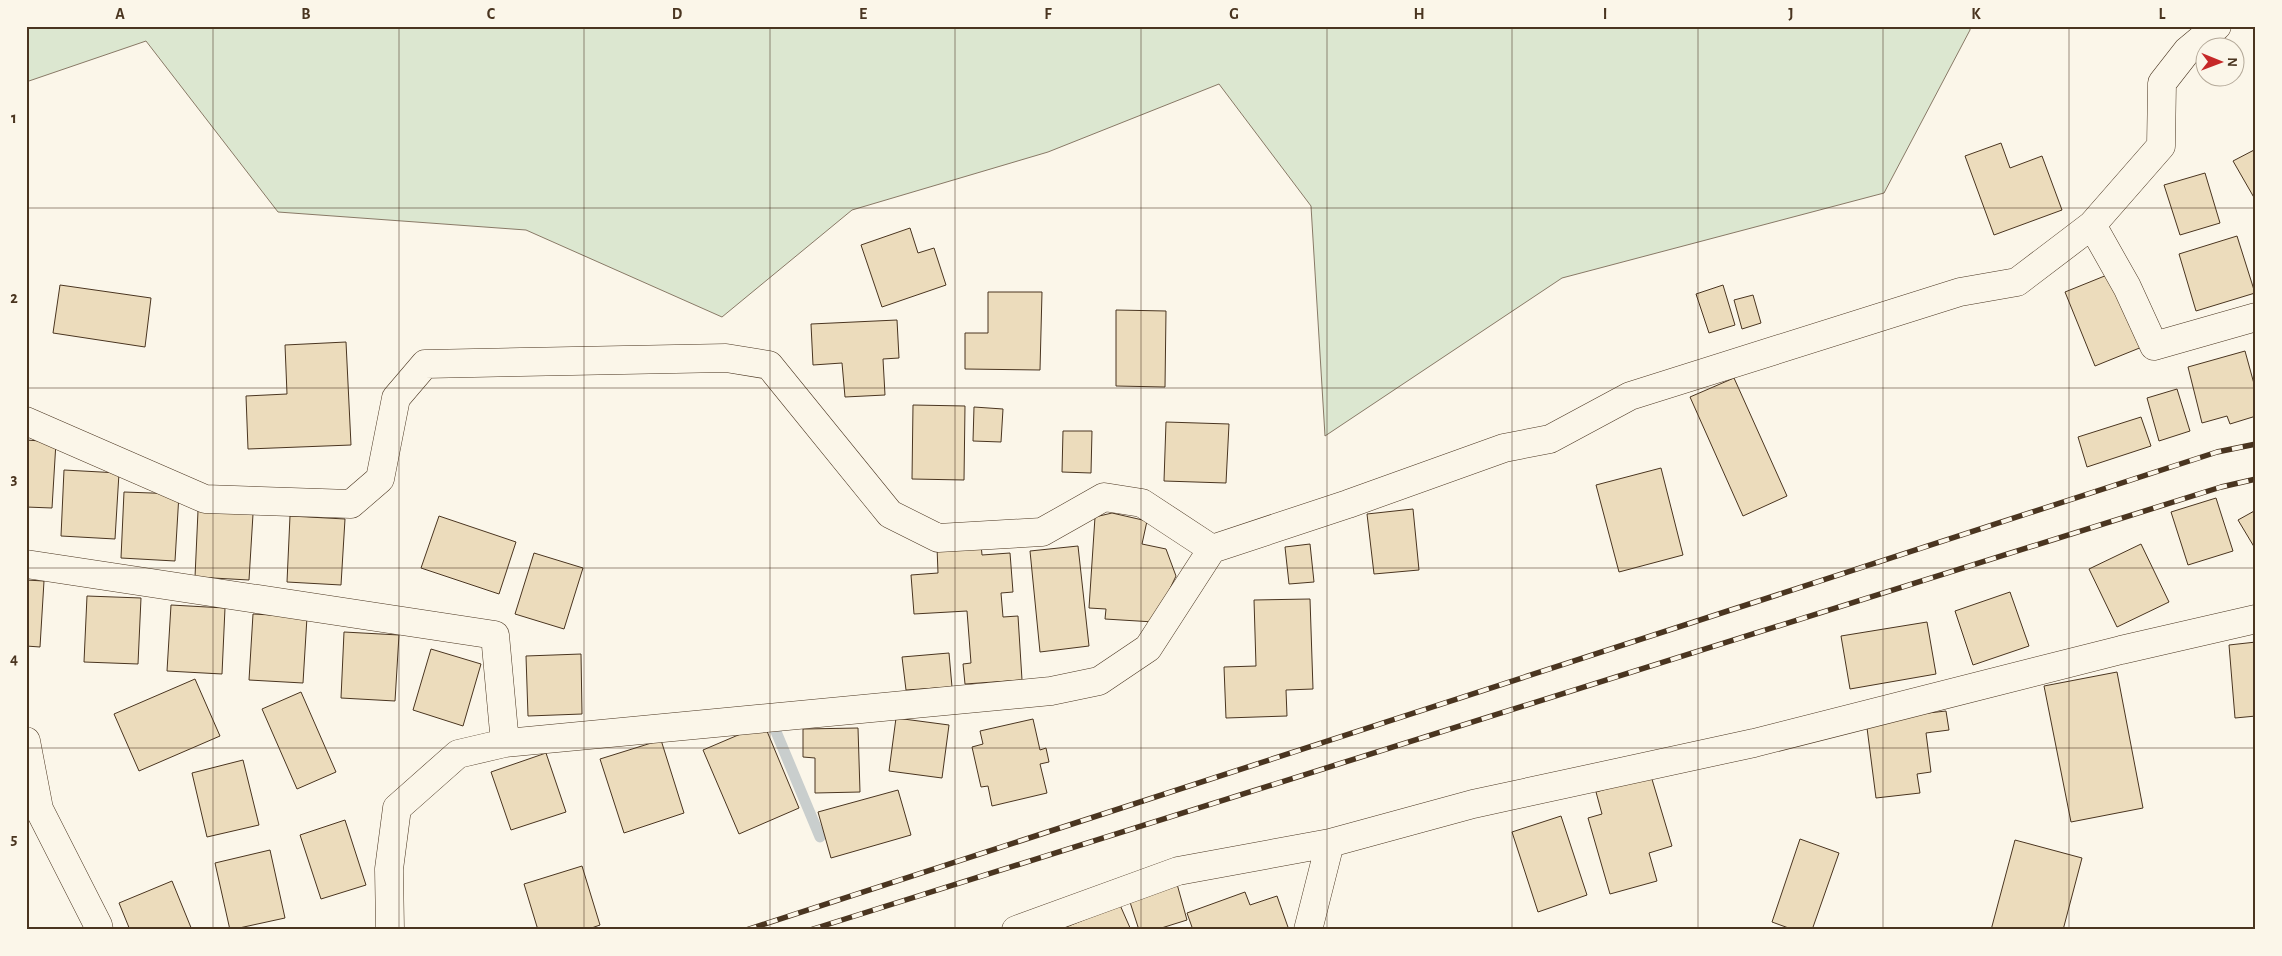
<svg xmlns="http://www.w3.org/2000/svg" width="2282" height="956" viewBox="0 0 2282 956" font-family="'Alegreya Sans',sans-serif">
<rect width="100%" height="100%" fill="#fbf6e9"/>
<path fill="#dce7d0" stroke="#887966" d="M 26,26 L 1970,26 L 1970,30 L 1884,193 L 1562,278 L 1325,436 L 1311,206 L 1219,84 L 1048,152 L 852,210 L 722,317 L 526,230 L 278,212 L 146,41 L 26,82 Z"/>
<g fill="none" stroke-linecap="round" stroke-linejoin="round">
<path stroke="#c9cecd" stroke-width="11" d="M 772,722 L 820,837"/>
</g>
<path fill="#ecdcbc" stroke="#4a3520" d="M 2001,143 L 2010,168 L 2042,156 L 2062,210 L 1994,235 L 1965,156 Z
M 2256,149 L 2256,201 L 2233,161 Z
M 2205,173 L 2220,223 L 2180,235 L 2164,185 Z
M 910,228 L 918,253 L 934,248 L 946,285 L 882,307 L 861,245 Z
M 2237,236 L 2255,293 L 2196,311 L 2179,254 Z
M 2112,273 L 2142,347 L 2095,366 L 2065,292 Z
M 60,285 L 151,298 L 145,347 L 53,333 Z
M 1723,285 L 1735,325 L 1709,333 L 1696,294 Z
M 988,292 L 1042,292 L 1040,370 L 965,369 L 965,333 L 988,333 Z
M 1753,295 L 1761,323 L 1742,329 L 1734,300 Z
M 1116,310 L 1166,311 L 1165,387 L 1116,386 Z
M 897,320 L 899,358 L 883,359 L 885,395 L 845,397 L 842,363 L 813,365 L 811,324 Z
M 346,342 L 351,445 L 248,449 L 246,396 L 287,394 L 285,345 Z
M 2245,351 L 2256,391 L 2256,416 L 2230,424 L 2227,416 L 2202,423 L 2188,367 Z
M 1734,378 L 1787,496 L 1743,516 L 1690,397 Z
M 2177,389 L 2190,431 L 2159,441 L 2147,398 Z
M 913,405 L 965,406 L 964,480 L 912,479 Z
M 974,407 L 1003,409 L 1001,442 L 973,441 Z
M 2141,417 L 2151,446 L 2087,467 L 2078,437 Z
M 1166,422 L 1229,424 L 1226,483 L 1164,481 Z
M 1063,431 L 1092,431 L 1091,473 L 1062,472 Z
M 26,440 L 56,442 L 52,508 L 26,507 Z
M 1661,468 L 1683,555 L 1619,572 L 1596,485 Z
M 64,470 L 119,473 L 115,539 L 61,536 Z
M 124,492 L 179,494 L 175,561 L 121,558 Z
M 2216,498 L 2233,551 L 2188,565 L 2171,512 Z
M 1413,509 L 1419,570 L 1374,574 L 1367,514 Z
M 2256,510 L 2256,550 L 2238,520 Z
M 198,511 L 253,514 L 249,580 L 195,577 Z
M 1112,513 L 1147,521 L 1142,544 L 1166,549 L 1176,576 L 1154,622 L 1105,619 L 1106,609 L 1089,608 L 1095,517 Z
M 290,516 L 345,519 L 341,585 L 287,582 Z
M 439,516 L 516,542 L 499,594 L 421,568 Z
M 981,544 L 982,555 L 1010,553 L 1013,592 L 1001,593 L 1003,617 L 1018,616 L 1022,680 L 965,684 L 963,664 L 971,663 L 967,611 L 914,614 L 911,575 L 938,573 L 937,547 Z
M 1310,544 L 1314,582 L 1289,584 L 1285,547 Z
M 2141,544 L 2169,602 L 2117,627 L 2089,569 Z
M 1078,546 L 1089,646 L 1040,652 L 1030,551 Z
M 534,553 L 583,568 L 564,629 L 515,614 Z
M 26,580 L 44,581 L 40,647 L 26,646 Z
M 2010,592 L 2029,646 L 1973,665 L 1955,611 Z
M 87,596 L 141,598 L 138,664 L 84,662 Z
M 1310,599 L 1313,689 L 1286,690 L 1287,716 L 1226,718 L 1224,667 L 1256,666 L 1254,600 Z
M 171,605 L 225,608 L 222,674 L 167,671 Z
M 253,614 L 307,617 L 303,683 L 249,680 Z
M 1927,622 L 1936,674 L 1850,689 L 1841,636 Z
M 344,632 L 399,635 L 395,701 L 341,698 Z
M 2256,642 L 2256,716 L 2235,718 L 2229,645 Z
M 431,649 L 481,664 L 463,726 L 413,710 Z
M 949,653 L 952,687 L 906,690 L 902,657 Z
M 581,654 L 582,714 L 528,716 L 526,656 Z
M 2117,672 L 2143,808 L 2071,822 L 2044,686 Z
M 195,679 L 220,736 L 139,771 L 114,714 Z
M 301,692 L 336,772 L 297,789 L 262,709 Z
M 1946,711 L 1949,730 L 1926,733 L 1931,772 L 1917,774 L 1920,793 L 1876,798 L 1866,720 Z
M 896,718 L 949,725 L 942,778 L 889,771 Z
M 1033,719 L 1040,750 L 1046,748 L 1049,762 L 1040,764 L 1047,793 L 992,806 L 988,786 L 981,787 L 972,747 L 983,744 L 980,731 Z
M 764,724 L 799,808 L 739,834 L 703,750 Z
M 858,728 L 860,792 L 815,793 L 815,758 L 803,757 L 803,729 Z
M 661,740 L 684,813 L 624,833 L 600,759 Z
M 546,753 L 566,812 L 511,830 L 491,772 Z
M 243,760 L 259,825 L 207,837 L 192,773 Z
M 1651,776 L 1672,846 L 1649,853 L 1657,881 L 1610,894 L 1588,818 L 1602,814 L 1596,792 Z
M 898,790 L 911,835 L 831,858 L 818,812 Z
M 1561,816 L 1587,895 L 1538,912 L 1512,832 Z
M 345,820 L 366,885 L 321,899 L 300,835 Z
M 1800,839 L 1839,853 L 1812,930 L 1794,930 L 1772,922 Z
M 2015,840 L 2082,858 L 2063,930 L 1991,930 Z
M 270,850 L 285,918 L 230,930 L 215,863 Z
M 582,866 L 600,925 L 586,930 L 538,930 L 524,884 Z
M 172,881 L 192,930 L 130,930 L 119,903 Z
M 1177,884 L 1187,920 L 1155,930 L 1139,930 L 1129,899 Z
M 1245,892 L 1250,905 L 1277,896 L 1289,930 L 1193,930 L 1187,913 Z
M 1120,905 L 1131,930 L 1059,930 Z"/>
<g fill="none" stroke-linecap="round" stroke-linejoin="round">
<g stroke="#4a3520" stroke-width="29">
<path id="minor" d="M 2092,225 L 2127,287 L 2154,346 L 2256,317
M 26,421 L 205,499 L 351,504 L 380,479 L 396,398 L 425,364 L 726,358 L 769,365 L 890,514 L 938,538 L 1042,532 L 1104,497 L 1142,503 L 1212,549
M 26,564 L 495,635 L 505,743
M 26,741 L 39,809 L 98,925 L 99,930
M 390,930 L 389,869 L 397,808 L 458,754 L 505,743 L 1051,691 L 1099,681 L 1148,648 L 1212,549 L 1348,504 L 1504,448 L 1550,439 L 1630,396 L 1960,292 L 2017,282 L 2092,225 L 2161,146 L 2162,83 L 2187,51 L 2217,26
M 1016,930 L 1178,871 L 1330,843 L 1473,804 L 1754,743 L 2121,650 L 2256,619
M 1308,930 L 1330,843"/>
</g>
<use href="#minor" stroke="#fbf6e9" stroke-width="28"/>
<g stroke="#4a3520" stroke-width="5.5">
<path id="rail" d="M 746,930 L 2217,452 L 2256,444
M 810,930 L 2221,487 L 2256,479"/>
</g>
<use href="#rail" stroke="#fbf6e9" stroke-width="4" stroke-dasharray="11" stroke-linecap="butt"/>
</g>
<path fill="none" stroke="#4a3520" stroke-width="1" stroke-opacity="0.55" d="M 213,26 L 213,930M 399,26 L 399,930M 584,26 L 584,930M 770,26 L 770,930M 955,26 L 955,930M 1141,26 L 1141,930M 1327,26 L 1327,930M 1512,26 L 1512,930M 1698,26 L 1698,930M 1883,26 L 1883,930M 2069,26 L 2069,930M 26,208 L 2256,208M 26,388 L 2256,388M 26,568 L 2256,568M 26,748 L 2256,748"/>
<rect width="2282" height="956" fill="none" stroke="#fbf6e9" stroke-width="55"/>
<g transform="translate(2220 62) rotate(91)"><circle r="24" fill="#fbf6e9" stroke="#b4a999"/>
<path d="M0-4L9 19L0 12L-9 19Z" fill="#c62828"/>
<text y="-8" font-size="14" font-weight="bold" text-anchor="middle" fill="#4a3520">N</text>
</g>
<rect x="28" y="28" width="2226" height="900" fill="none" stroke="#4a3520" stroke-width="2"/>
<g font-size="16" text-anchor="middle" font-weight="bold" fill="#4a3520">
<text x="120" y="19">A</text>
<text x="306" y="19">B</text>
<text x="491" y="19">C</text>
<text x="677" y="19">D</text>
<text x="863" y="19">E</text>
<text x="1048" y="19">F</text>
<text x="1234" y="19">G</text>
<text x="1419" y="19">H</text>
<text x="1605" y="19">I</text>
<text x="1791" y="19">J</text>
<text x="1976" y="19">K</text>
<text x="2162" y="19">L</text>
<text x="14" y="123">1</text>
<text x="14" y="303">2</text>
<text x="14" y="484">3</text>
<text x="14" y="664">4</text>
<text x="14" y="844">5</text>
</g>
</svg>
